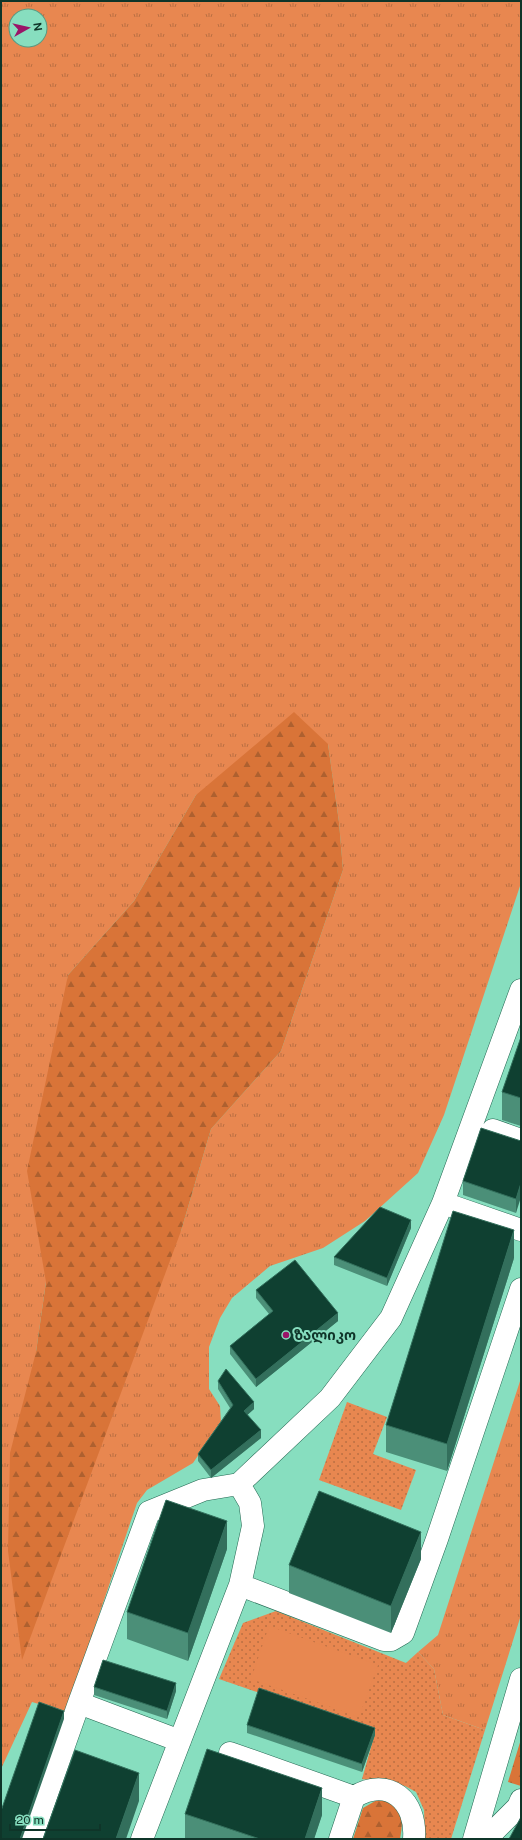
<svg xmlns="http://www.w3.org/2000/svg" width="522" height="1840" viewBox="0 0 522 1840" font-family="'Public Sans','Noto Sans Georgian',sans-serif">
<defs>
<pattern id="grass-tufts" width="24" height="20" patternUnits="userSpaceOnUse"><rect width="24" height="20" fill="#e88750"/><path d="M3 7l-1-3M5 7V3M7 7l1-3M15 17l-1-3M17 17v-4M19 17l1-3" fill="none" stroke="#ba6f42"/></pattern>
<pattern id="forest-firs" width="22" height="20" patternUnits="userSpaceOnUse"><rect width="22" height="20" fill="#d97438"/><path d="M5 1l3.5 6h-7zM16 11l3.5 6h-7z" fill="#ae602f"/></pattern>
<pattern id="park-dots" width="8" height="8" patternUnits="userSpaceOnUse"><rect width="8" height="8" fill="#e88750"/><path d="M2 2h.1M6 6h.1" fill="none" stroke="#ba6f42" stroke-width="1.8" stroke-linecap="round"/></pattern>
</defs>
<rect width="100%" height="100%" fill="#87debf"/>
<path fill="url(#grass-tufts)" fill-rule="evenodd" d="M 1,1 L 521,1 L 521,883 L 444,1115 L 418,1173 L 365,1221 L 323,1248 L 270,1266 L 232,1298 L 220,1318 L 209,1347 L 209,1389 L 220,1406 L 221,1422 L 193,1463 L 147,1490 L 137,1503 L 66,1712 L 32,1702 L 1,1769 ZM 16,16 L 40,16 L 40,40 L 16,40 ZM 328,744 L 339,822 L 343,870 L 281,1051 L 211,1129 L 181,1231 L 36,1352 L 46,1282 L 68,975 L 134,901 L 196,795 Z
M 521,1378 L 521,1615 L 485,1730 L 443,1715 L 434,1669 L 418,1652 L 438,1635 Z"/>
<path fill="url(#forest-firs)" d="M 294,712 L 328,744 L 339,822 L 343,870 L 281,1051 L 211,1129 L 181,1231 L 22,1660 L 8,1551 L 10,1453 L 36,1352 L 46,1282 L 27,1171 L 68,975 L 134,901 L 196,795 Z
M 521,1739 L 521,1786 L 508,1782 Z
M 377,1800 C 404,1801 404,1817 400,1839 L 353,1839 L 363,1808 Z"/>
<path fill="url(#park-dots)" d="M 347,1402 L 387,1417 L 373,1454 L 416,1470 L 401,1510 L 319,1480 Z
M 276,1611 L 406,1663 L 418,1652 L 434,1669 L 443,1715 L 485,1730 L 451,1839 L 425,1839 L 424,1810 L 416,1792 L 405,1786 L 362,1779 L 375,1733 L 219,1679 L 243,1623 Z"/>
<path fill="#e88750" d="M 269,1626 L 378,1665 L 359,1717 L 251,1679 Z"/>
<g fill="none" stroke-linecap="round" stroke-linejoin="round">
<g stroke="#226751" stroke-width="23">
<path id="minor" d="M 493,1130 L 521,1140
M 443,1203 L 521,1230
M 240,1585 L 384,1640 L 391,1640 L 403,1633 L 437,1539 L 521,1289
M 79,1703 L 180,1741
M 230,1753 L 354,1797
M 31,1839 L 79,1703 L 149,1512 L 203,1490 L 239,1484 L 330,1398 L 391,1318 L 443,1203 L 521,990
M 142,1839 L 240,1585 L 253,1526 L 250,1503 L 239,1484
M 340,1839 L 354,1797 C 389,1776 417,1801 414,1839
M 474,1839 L 521,1679
M 486,1839 L 518,1807 L 521,1800"/>
</g>
<use href="#minor" stroke="#fff" stroke-width="22"/>
</g>
<path fill="#4b8f78" d="M 521,1037 L 521,1126 L 502,1120 L 502,1092 Z
M 521,1141 L 516,1213 L 463,1195 L 463,1181 Z
M 411,1228 L 387,1286 L 334,1265 L 334,1257 Z
M 514,1258 L 447,1471 L 386,1452 L 386,1425 Z
M 256,1290 L 338,1321 L 256,1387 L 230,1354 L 230,1346 L 269,1314 L 256,1298 Z
M 218,1381 L 254,1409 L 247,1415 L 261,1438 L 211,1478 L 198,1461 L 198,1454 L 230,1408 L 218,1389 Z
M 227,1549 L 188,1661 L 127,1639 L 127,1612 Z
M 421,1559 L 391,1633 L 289,1593 L 289,1565 Z
M 94,1687 L 176,1691 L 167,1719 L 94,1695 Z
M 247,1725 L 375,1735 L 362,1772 L 247,1733 Z
M 185,1814 L 322,1815 L 314,1839 L 185,1839 Z"/>
<path fill="#336f5c" d="M 521,1183 L 521,1197 L 516,1213 L 516,1199 Z
M 411,1220 L 411,1228 L 387,1286 L 387,1278 Z
M 514,1230 L 514,1258 L 447,1471 L 447,1444 Z
M 338,1313 L 338,1321 L 256,1387 L 256,1379 Z
M 254,1402 L 254,1409 L 244,1418 L 244,1411 Z
M 261,1430 L 261,1438 L 211,1478 L 211,1470 Z
M 227,1521 L 227,1549 L 188,1661 L 188,1633 Z
M 421,1532 L 421,1559 L 391,1633 L 391,1606 Z
M 176,1683 L 176,1691 L 167,1719 L 167,1711 Z
M 64,1711 L 64,1719 L 22,1839 L 20,1839 Z
M 375,1728 L 375,1735 L 362,1772 L 362,1764 Z
M 139,1773 L 139,1801 L 126,1839 L 116,1839 Z
M 322,1788 L 322,1815 L 314,1839 L 305,1839 Z"/>
<path fill="#0f4031" stroke="#336f5c" d="M 521,1037 L 521,1098 L 502,1092 Z
M 481,1128 L 521,1141 L 521,1183 L 516,1199 L 463,1181 Z
M 380,1207 L 411,1220 L 387,1278 L 334,1257 Z
M 453,1211 L 514,1230 L 447,1444 L 386,1425 Z
M 295,1260 L 338,1313 L 256,1379 L 230,1346 L 273,1311 L 256,1290 Z
M 226,1369 L 254,1402 L 244,1411 L 261,1430 L 211,1470 L 198,1454 L 233,1405 L 218,1381 Z
M 319,1491 L 421,1532 L 391,1606 L 289,1565 Z
M 166,1500 L 227,1521 L 188,1633 L 127,1612 Z
M 103,1660 L 176,1683 L 167,1711 L 94,1687 Z
M 259,1688 L 375,1728 L 362,1764 L 247,1725 Z
M 39,1702 L 64,1711 L 20,1839 L 1,1839 L 1,1811 Z
M 207,1749 L 322,1788 L 305,1839 L 260,1839 L 185,1814 Z
M 75,1750 L 139,1773 L 116,1839 L 43,1839 Z
M 521,1817 L 521,1839 L 509,1839 Z"/>
<circle fill="#9a1468" stroke="#87debf" stroke-width="1.5" cx="286" cy="1335" r="4"/>
<g text-anchor="middle" dominant-baseline="central" stroke-width="4" stroke-linejoin="round" paint-order="stroke">
<g font-size="14" font-weight="bold" fill="#0f3529" stroke="#87debf" text-anchor="start">
<text x="294" y="1335">ზალიკო</text>
</g>
</g>
<rect width="522" height="1840" fill="none" stroke="#0f3529" stroke-width="4"/>
<g transform="translate(28 28) rotate(82)"><circle r="19" fill="#87debf" stroke="#579a83"/>
<path d="M0-3L7 15L0 10L-7 15Z" fill="#9a1468"/>
<text y="-6" font-size="11" font-weight="bold" text-anchor="middle" fill="#0f3529">N</text>
</g>
<path d="M10 1824v6h90v-6" fill="none" stroke="#0f3529" stroke-width="2"/>
<text x="16" y="1824" font-size="12" fill="#0f3529" stroke="#87debf" stroke-width="3" paint-order="stroke">20 m</text>
</svg>
